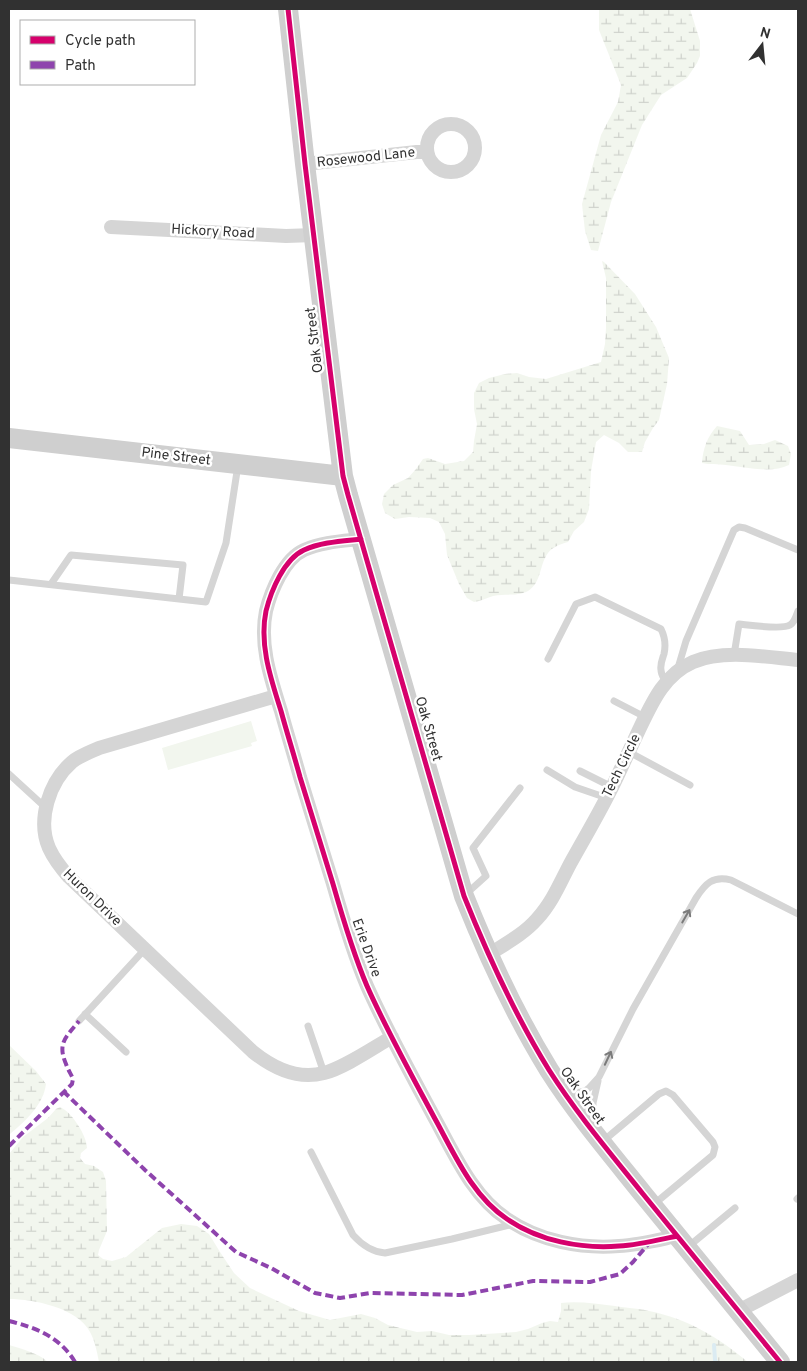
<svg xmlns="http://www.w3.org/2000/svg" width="807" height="1371" viewBox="0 0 807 1371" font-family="Overpass,sans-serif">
<defs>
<pattern id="wetland-marsh" width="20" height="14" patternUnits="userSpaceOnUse" patternTransform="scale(1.25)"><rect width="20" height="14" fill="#f2f6ee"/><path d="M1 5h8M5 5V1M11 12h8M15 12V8" fill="none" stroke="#d0d3cd"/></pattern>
</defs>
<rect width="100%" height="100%" fill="#fff"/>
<path fill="#f2f6ee" d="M 251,721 L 257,741 L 251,743 L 252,746 L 168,770 L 162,748 Z"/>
<path fill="url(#wetland-marsh)" d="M 599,9 L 690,9 L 700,41 L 700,56 L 697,63 L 687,78 L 661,95 L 642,125 L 611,202 L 598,251 L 591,250 L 585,231 L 582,204 L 601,135 L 618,102 L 621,85 L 599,30 Z
M 602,261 L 604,262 L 635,294 L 656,327 L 669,358 L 667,384 L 659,420 L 653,428 L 645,442 L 642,452 L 628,452 L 619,443 L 604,435 L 596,442 L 591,471 L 589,509 L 584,522 L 574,531 L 568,542 C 561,544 552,547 548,553 C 539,565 542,582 528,591 C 516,597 505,593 493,596 C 486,598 481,601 474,602 L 467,598 L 459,584 L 447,555 L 445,534 L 439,522 L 430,518 L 409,517 L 395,519 L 385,513 L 382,504 L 384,494 L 393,485 L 408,478 L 416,469 L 423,459 L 428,458 L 445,464 L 464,461 L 473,452 L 474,441 L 477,424 L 474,409 L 474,393 L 479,383 L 489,378 L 505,374 L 517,373 L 529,377 L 546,379 L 601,362 L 605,344 L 606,328 L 606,278 Z
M 717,426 L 740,431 L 749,445 L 764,444 L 775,440 L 788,446 L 791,454 L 789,465 C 771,474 746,467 726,465 C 718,464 710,465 702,463 C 703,449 707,437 717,426 Z
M 9,1045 L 36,1071 L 46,1084 C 43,1106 25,1121 9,1135 Z
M 60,1107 C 72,1112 87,1136 87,1148 L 81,1153 L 80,1158 L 85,1164 L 94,1166 L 103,1172 L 106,1181 L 107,1231 L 99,1250 L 98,1255 L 103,1259 L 112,1261 L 126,1257 L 162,1228 L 181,1224 L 197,1226 L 209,1234 L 220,1252 L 234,1273 L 250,1288 L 299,1311 L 330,1320 L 361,1314 L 375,1318 L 388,1325 L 417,1332 L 432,1331 L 449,1335 L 469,1335 L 516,1332 L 528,1329 L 542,1323 L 550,1321 L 558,1322 L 561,1311 L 561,1303 C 579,1301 597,1304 615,1306 C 626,1308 638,1308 649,1311 C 688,1319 718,1337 748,1362 L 99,1362 C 97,1352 95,1341 90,1332 C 78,1308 33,1299 9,1299 L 9,1154 L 23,1137 L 48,1118 L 56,1109 Z
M 9,1345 C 22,1349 38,1353 48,1362 L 9,1362 Z"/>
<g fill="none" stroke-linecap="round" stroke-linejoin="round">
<path stroke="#dbebf2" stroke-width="4" d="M 714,1345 L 715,1360 L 716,1362"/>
<path stroke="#d5d5d5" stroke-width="7" d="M 9,580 L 206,602 L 226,543 L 238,465
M 51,584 L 71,555 L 183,565 L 179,599
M 734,655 L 739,624 C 749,625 782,630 790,625 C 795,622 796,616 798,611
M 548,659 L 576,604 L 595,597 L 661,629 C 665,637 666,645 664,654 C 662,660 660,664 661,670 C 661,675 664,678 666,682
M 678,668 L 686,641 L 734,530 L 739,527 L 745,528 L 798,550
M 614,701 L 645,717
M 629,752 L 690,785
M 547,770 L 575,787 L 607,798
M 580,771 L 612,787
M 9,774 L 46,808
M 466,894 L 486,876 L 473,848 L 520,788
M 85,1014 L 126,1052
M 79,1021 L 145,949
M 308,1026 L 324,1073
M 568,1091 L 575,1093 L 585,1091 L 589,1088 L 599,1077 L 633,1009 L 696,898 C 705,884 713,875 731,880 L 798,914
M 593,1122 L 593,1103 L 598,1081
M 602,1142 L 659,1094 L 666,1091 L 673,1095 L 713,1142 L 715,1147 L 713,1155 L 653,1205
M 311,1152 L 353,1235 C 362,1245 372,1252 385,1253 L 452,1239 L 514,1224
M 797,1199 L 798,1198
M 689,1246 L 735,1208"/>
<path stroke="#d5d5d5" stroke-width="14" d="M427 148a24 24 0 1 1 48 0a24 24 0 1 1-48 0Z
M 305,164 L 426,151
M 111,227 L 286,236 L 314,235
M 361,539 C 343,541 321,542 304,550 C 284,559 271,591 266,611 C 259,645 271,679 281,711 C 287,733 294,755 300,777 C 311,813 322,848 333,884 C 343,919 353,953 367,986 C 387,1031 411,1074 434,1117 C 454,1153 472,1196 507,1219 C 539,1241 581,1249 619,1246 C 639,1245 658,1240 677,1236
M 276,696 L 99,748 C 90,752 79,756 72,762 C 49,782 37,820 49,848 C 54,859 61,868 69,877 L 253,1052 C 273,1068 298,1080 324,1073 C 344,1068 373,1048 392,1037
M 488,955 C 505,944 524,934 537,919 C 552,903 560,883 570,864 C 586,835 603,807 617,777 C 624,762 631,747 638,732 C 651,705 663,675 693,662 C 723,649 766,657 798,660
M 738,1311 L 798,1280"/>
<path stroke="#cfcfcf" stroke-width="20" d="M 288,9 L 305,164 L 343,476 L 348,495 L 464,896 C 488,956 515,1015 549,1070 C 577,1114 611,1154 643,1194 C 689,1250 734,1306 780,1362
M 9,438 L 343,476"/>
<path stroke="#8e44ad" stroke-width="4" stroke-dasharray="8 4" stroke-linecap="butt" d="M 63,1091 L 145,1170 L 236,1252 L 271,1268 L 315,1293 L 340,1298 L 370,1293 L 462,1295 L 533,1281 L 590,1282 L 620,1274 L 633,1262 L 650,1242
M 9,1146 L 72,1084 L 73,1079 C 71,1074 68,1070 66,1064 C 57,1043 66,1037 79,1021
M 9,1321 C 37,1328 60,1337 75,1362"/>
<g stroke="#fff" stroke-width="8">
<path id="cycleway" d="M 288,9 L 305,164 L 343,476 L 348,495 L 464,896 C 488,956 515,1015 549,1070 C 577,1114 611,1154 643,1194 C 689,1250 734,1306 780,1362
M 361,539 C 343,541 321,542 304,550 C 284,559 271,591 266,611 C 259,645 271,679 281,711 C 287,733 294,755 300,777 C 311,813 322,848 333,884 C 343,919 353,953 367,986 C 387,1031 411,1074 434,1117 C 454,1153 472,1196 507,1219 C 539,1241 581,1249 619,1246 C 639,1245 658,1240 677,1236"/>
</g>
<use href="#cycleway" stroke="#d6006c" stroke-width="5"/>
</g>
<defs><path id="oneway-shaft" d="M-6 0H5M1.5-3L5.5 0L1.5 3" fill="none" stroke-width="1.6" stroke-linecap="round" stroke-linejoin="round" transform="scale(1.25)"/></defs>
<g stroke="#7b7b7b">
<use href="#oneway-shaft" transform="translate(686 916) rotate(-60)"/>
<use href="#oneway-shaft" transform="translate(608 1058) rotate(-65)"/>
</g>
<g text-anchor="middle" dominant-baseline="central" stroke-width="5" stroke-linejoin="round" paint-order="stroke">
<g font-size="14" fill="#313131" stroke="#fff">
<text transform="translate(366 158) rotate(-6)">Rosewood Lane</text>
<text transform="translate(213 232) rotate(3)">Hickory Road</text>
<text transform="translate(315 340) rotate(-97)">Oak Street</text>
<text transform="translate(176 457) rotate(7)">Pine Street</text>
<text transform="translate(428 729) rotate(74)">Oak Street</text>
<text transform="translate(622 766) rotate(-64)">Tech Circle</text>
<text transform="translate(92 898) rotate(44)">Huron Drive</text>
<text transform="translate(366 948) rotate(70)">Erie Drive</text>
<text transform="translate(582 1096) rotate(55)">Oak Street</text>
</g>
</g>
<rect width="807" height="1371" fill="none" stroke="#313131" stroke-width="20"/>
<rect x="20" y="20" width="175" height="65" fill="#ffffff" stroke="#adadad"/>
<rect x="30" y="36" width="25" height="8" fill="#d6006c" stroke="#adadad"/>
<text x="65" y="45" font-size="15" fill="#313131">Cycle path</text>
<rect x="30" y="61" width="25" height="8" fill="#8e44ad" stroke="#adadad"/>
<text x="65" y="70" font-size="15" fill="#313131">Path</text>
<g transform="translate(762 45) rotate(16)" stroke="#ffffff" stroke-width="4" paint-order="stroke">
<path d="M0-4L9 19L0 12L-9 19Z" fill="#313131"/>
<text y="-8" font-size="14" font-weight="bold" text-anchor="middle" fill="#313131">N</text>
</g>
</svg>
